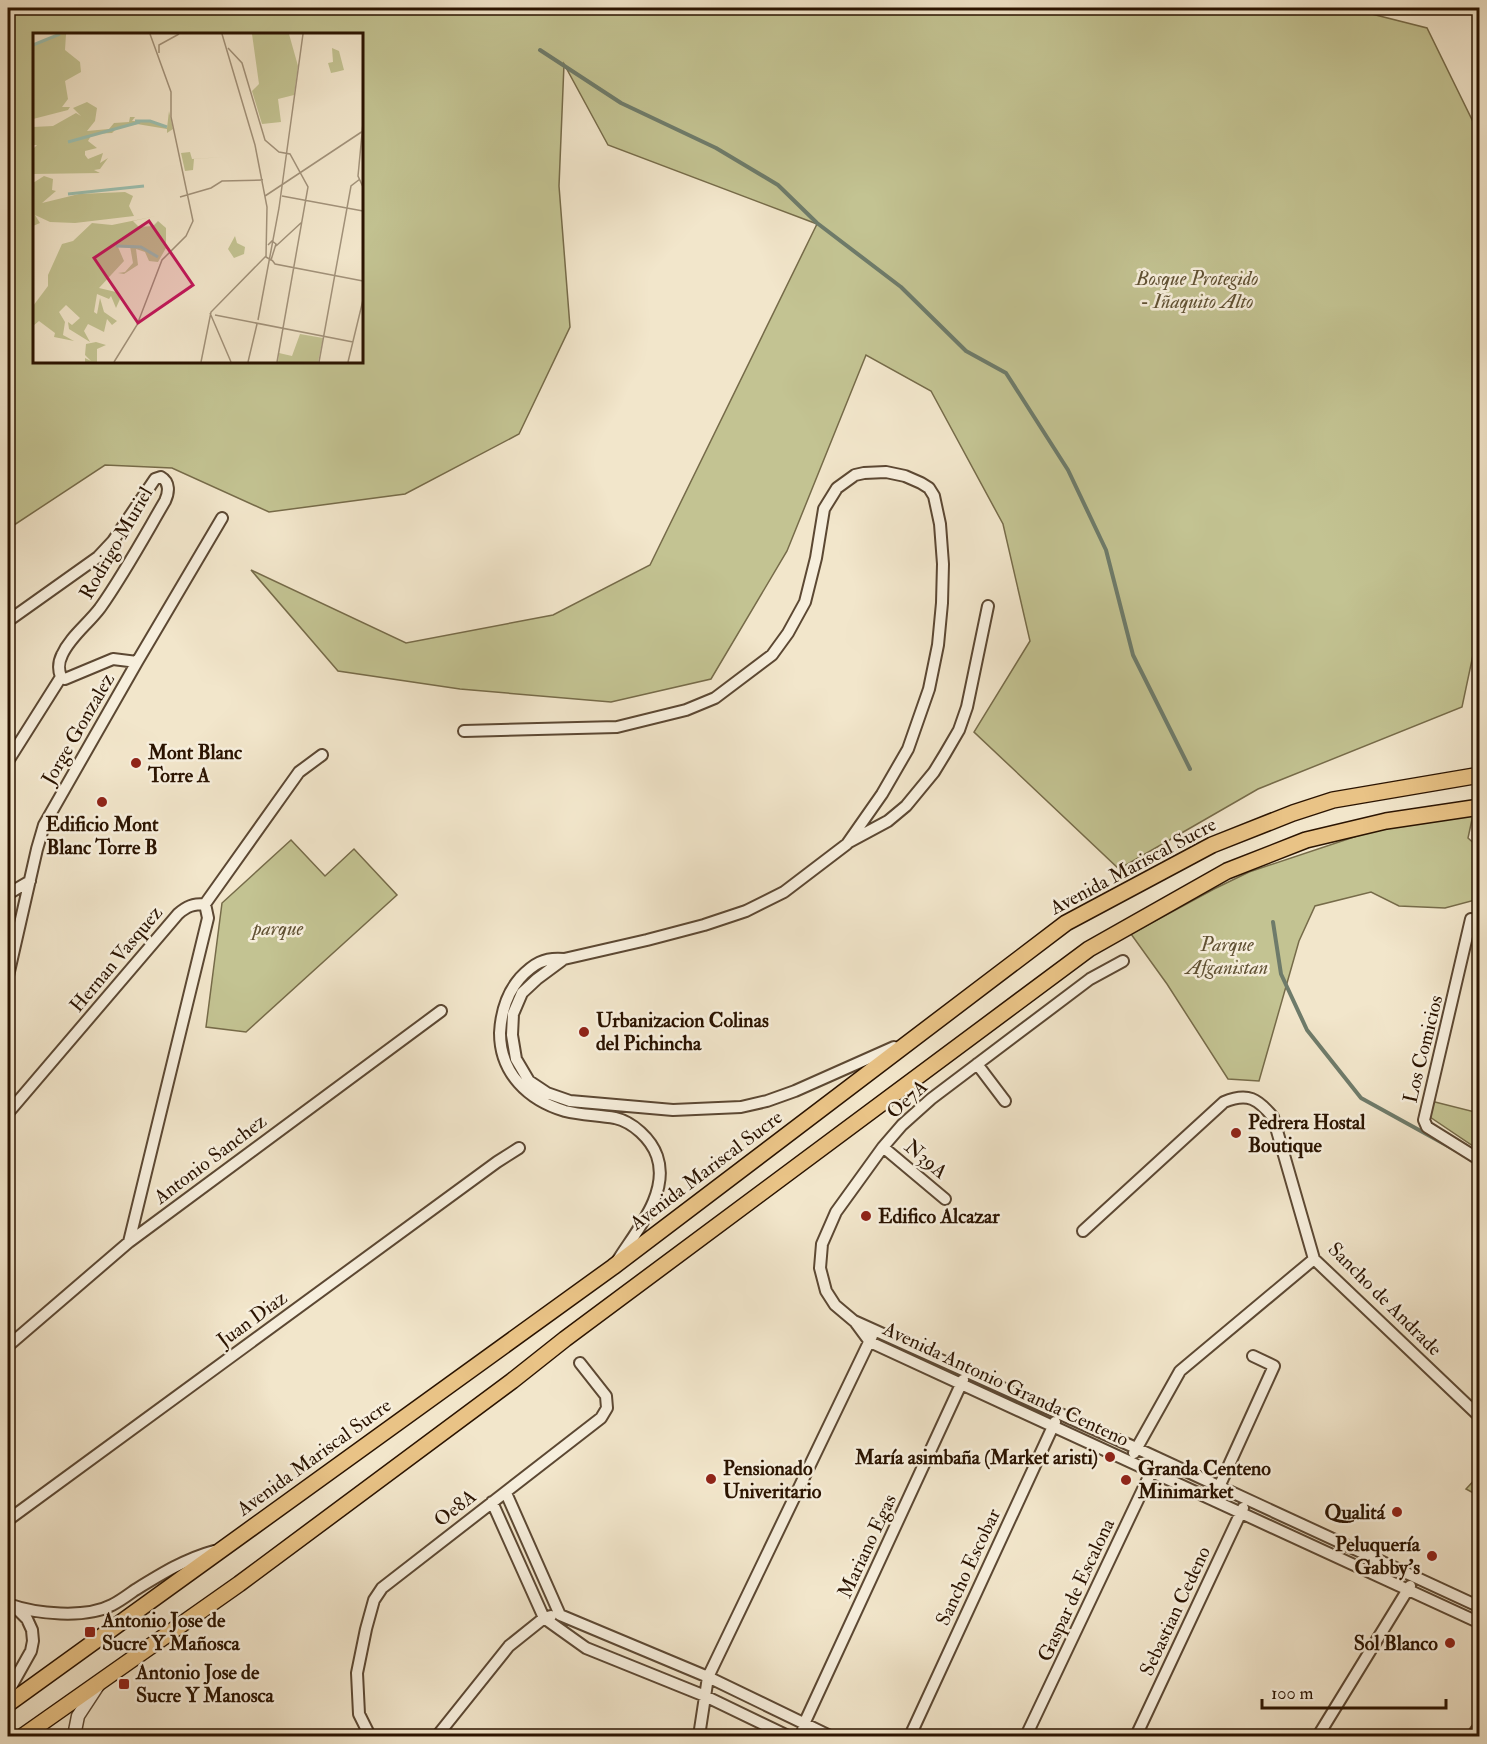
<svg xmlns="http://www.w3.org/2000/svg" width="1487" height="1744" viewBox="0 0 1487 1744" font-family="'IM FELL Double Pica',serif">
<rect width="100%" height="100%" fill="#f2e6cb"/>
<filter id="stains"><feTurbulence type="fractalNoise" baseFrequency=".00333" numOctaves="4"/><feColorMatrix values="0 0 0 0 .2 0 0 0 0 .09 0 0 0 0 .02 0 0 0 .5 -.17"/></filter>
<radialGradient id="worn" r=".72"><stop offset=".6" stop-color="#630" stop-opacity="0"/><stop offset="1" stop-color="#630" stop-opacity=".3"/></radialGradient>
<path fill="#c3c392" stroke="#766b49" stroke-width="1.5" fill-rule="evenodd" d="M 8,8 L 1348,8 L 1427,28 L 1479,134 L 1480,622 L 1462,707 L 1258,789 L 1119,869 L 974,732 L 1030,641 L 1003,524 L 931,391 L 866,355 L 787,551 L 711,679 L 611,702 L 460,689 L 338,671 L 251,570 L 406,643 L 553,615 L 650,565 L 817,224 L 608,145 L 564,64 L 559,186 L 570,327 L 519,434 L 405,494 L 269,512 L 172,468 L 105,465 L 8,529 ZM 34,34 L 362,34 L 362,362 L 34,362 Z
M 1474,810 L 1468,838 L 1479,848 L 1479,899 L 1445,908 L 1399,906 L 1371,892 L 1315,906 L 1299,941 L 1259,1081 L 1228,1079 L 1167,984 L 1131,934 L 1214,889 L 1249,872 L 1366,833 Z
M 291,840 L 325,876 L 354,849 L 397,895 L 246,1032 L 206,1027 L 222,903 Z
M 1431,1101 L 1479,1113 L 1479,1150 L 1427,1115 Z
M 1479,1475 L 1479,1496 L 1466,1489 Z"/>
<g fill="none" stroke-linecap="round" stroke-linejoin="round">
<path stroke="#6e7b6a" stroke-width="4" d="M 540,50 L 621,103 L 716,148 L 778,185 L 817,223 L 901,287 L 966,351 L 1006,373 L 1068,470 L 1106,550 L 1133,655 L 1190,769
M 1273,922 L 1281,974 L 1307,1030 L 1361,1098 L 1457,1151"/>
<g stroke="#5c4833" stroke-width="14">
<path id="minor" d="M 8,621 L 98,557 L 113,541 L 155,479 L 161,477 C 170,482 169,493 165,501 C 144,537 124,574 100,608 C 88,624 70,637 62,655 C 58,663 58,669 61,677 L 65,679 L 113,659 L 137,662
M 464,731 L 617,727 L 686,710 L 715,698 L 772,655 L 788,633 L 805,602 L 816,558 L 824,509 L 837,488 L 855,475 L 864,473 L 886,472 L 905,476 L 921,483 L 929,488 L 934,496 L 940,524 L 943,564 L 942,603 L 938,645 L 929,689 L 908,749 L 882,794 L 847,844 L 784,892 L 746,911 L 704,925 L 647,940 L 564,959 C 544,957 533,964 520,978 C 507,993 501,1014 500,1033 C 500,1073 528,1100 565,1111 C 581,1115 598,1115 615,1118 C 633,1122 651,1139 657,1156 C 670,1193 636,1231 618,1260
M 8,761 L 61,677
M 849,842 L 888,821 L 906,806 L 934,772 L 945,754 L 959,730 L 967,707 L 988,606
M 8,894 L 30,881
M 205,904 L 299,772 L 322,755
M 1471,919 L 1424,1120 L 1427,1127 L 1480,1160
M 564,959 L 537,979 L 522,993 L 513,1014 L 512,1035 L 516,1059 L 529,1081 L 547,1093 L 570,1101 L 673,1110 L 741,1107 L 767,1101 L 795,1091 L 894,1047
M 1123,961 L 1090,979 L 931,1099 L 902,1125 L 883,1147 L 836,1212 L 822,1244 L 820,1268 L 826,1291 L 835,1305 L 854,1321 L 1136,1448 L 1480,1607
M 8,976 L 37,849 L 44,825 L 137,662 L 222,518
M 977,1064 L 1005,1101
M 8,1113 L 178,914 C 187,906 193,904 205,904
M 883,1147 L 945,1199
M 1083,1231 L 1224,1102 C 1248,1092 1258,1099 1273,1117 L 1314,1259 L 1480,1417
M 129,1242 L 208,918 L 205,904
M 856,1323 L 870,1342 L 1480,1623
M 8,1346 L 129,1242 L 441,1011
M 1134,1453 L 1180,1371 L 1314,1259
M 1219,1487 L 1274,1366 L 1253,1356
M 506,1493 L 560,1615 L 708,1677 L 830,1736
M 492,1502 L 544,1618 L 586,1648 L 705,1696 L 788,1736
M 8,1520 L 497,1162 L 519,1148
M 8,1604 C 36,1614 85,1619 112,1605 C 120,1601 128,1595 135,1590 C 161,1574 185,1559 214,1551
M 8,1692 L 31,1651 L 33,1641 L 32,1630 L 27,1619 L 14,1606
M 370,1736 L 359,1714 L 357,1673 L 366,1629 L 374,1600 L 382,1588 L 601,1418 L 607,1408 L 606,1396 L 580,1363
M 437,1736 L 509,1646 L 544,1618 L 551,1616
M 699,1736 L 708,1677 L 872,1336
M 802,1736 L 804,1724 L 963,1380
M 910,1736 L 1055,1422
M 1026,1736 L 1154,1466
M 1136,1736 L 1243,1508
M 1318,1736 L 1410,1586
M 1472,1736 L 1480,1725"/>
</g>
<g stroke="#5c4833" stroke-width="15">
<path id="tertiary" d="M 74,1736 L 78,1716 L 99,1684"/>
</g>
<g stroke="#2a1300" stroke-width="18">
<path id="primary" d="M 8,1704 L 613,1267 L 1066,923 L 1212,845 L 1293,813 L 1333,800 L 1480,775
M 23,1736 L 239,1584 L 512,1381 L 565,1339 L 1089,949 L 1227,871 L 1306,840 L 1386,821 L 1480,807"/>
</g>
<use href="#minor" stroke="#f7efdd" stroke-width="10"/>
<use href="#tertiary" stroke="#f7efdd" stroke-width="12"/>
<use href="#primary" stroke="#e9c386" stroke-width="15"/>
</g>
<g fill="#8f2418" stroke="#f7efdd" stroke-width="2">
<circle cx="136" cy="763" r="6"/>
<circle cx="102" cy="802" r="6"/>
<circle cx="584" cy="1032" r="6"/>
<circle cx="1236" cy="1133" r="6"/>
<circle cx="866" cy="1216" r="6"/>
<circle cx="1110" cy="1457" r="6"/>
<circle cx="711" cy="1479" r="6"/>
<circle cx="1126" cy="1480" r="6"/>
<circle cx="1397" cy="1512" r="6"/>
<circle cx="1432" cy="1556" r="6"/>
<rect x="84" y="1626" width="12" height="12" rx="3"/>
<circle cx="1450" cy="1643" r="6"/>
<rect x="118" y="1678" width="12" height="12" rx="3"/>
</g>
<g text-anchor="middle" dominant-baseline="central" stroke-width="5" stroke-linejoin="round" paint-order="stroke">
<g font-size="20" font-style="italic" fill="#605133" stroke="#f7efdd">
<text x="1197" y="278">Bosque Protegido<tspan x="1197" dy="23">- Iñaquito Alto</tspan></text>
<text x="278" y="928">parque</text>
<text x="1227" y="944">Parque<tspan x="1227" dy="23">Afganistan</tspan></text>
</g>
<g font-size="20" fill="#2a1300" stroke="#f7efdd">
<text transform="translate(116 543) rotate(-60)">Rodrigo Muriel</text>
<text transform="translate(78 729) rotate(-60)">Jorge Gonzalez</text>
<text transform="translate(1133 866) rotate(-28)">Avenida Mariscal Sucre</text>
<text transform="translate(116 959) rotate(-50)">Hernan Vasquez</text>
<text transform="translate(1423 1049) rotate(-76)">Los Comicios</text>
<text transform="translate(907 1099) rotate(-42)">Oe7A</text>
<text transform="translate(210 1159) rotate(-37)">Antonio Sanchez</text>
<text transform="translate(926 1159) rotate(40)">N39A</text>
<text transform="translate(706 1170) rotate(-37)">Avenida Mariscal Sucre</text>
<text transform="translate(1385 1299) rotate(45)">Sancho de Andrade</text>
<text transform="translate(252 1319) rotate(-36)">Juan Diaz</text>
<text transform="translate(1006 1384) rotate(25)">Avenida Antonio Granda Centeno</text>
<text transform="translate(314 1457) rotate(-36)">Avenida Mariscal Sucre</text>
<text transform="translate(455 1508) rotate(-38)">Oe8A</text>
<text transform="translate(867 1546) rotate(-65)">Mariano Egas</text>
<text transform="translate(968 1567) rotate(-65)">Sancho Escobar</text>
<text transform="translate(1076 1590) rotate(-65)">Gaspar de Escalona</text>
<text transform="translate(1175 1611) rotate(-65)">Sebastian Cedeno</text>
</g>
<g font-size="20" font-weight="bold" fill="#2a1300" stroke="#f7efdd" text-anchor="start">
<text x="148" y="752">Mont Blanc<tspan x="148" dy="23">Torre A</tspan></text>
<text x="102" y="824" text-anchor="middle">Edificio Mont<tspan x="102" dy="23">Blanc Torre B</tspan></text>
<text x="596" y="1020">Urbanizacion Colinas<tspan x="596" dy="23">del Pichincha</tspan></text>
<text x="1248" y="1122">Pedrera Hostal<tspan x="1248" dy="23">Boutique</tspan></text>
<text x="878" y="1216">Edifico Alcazar</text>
<text x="1098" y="1457" text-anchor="end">María asimbaña (Market aristi)</text>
<text x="723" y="1468">Pensionado<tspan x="723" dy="23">Univeritario</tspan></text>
<text x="1138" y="1468">Granda Centeno<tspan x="1138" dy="23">Minimarket</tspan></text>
<text x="1385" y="1512" text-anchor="end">Qualitá</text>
<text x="1420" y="1544" text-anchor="end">Peluquería<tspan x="1420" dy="23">Gabby's</tspan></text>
<text x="102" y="1620">Antonio Jose de<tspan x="102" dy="23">Sucre Y Mañosca</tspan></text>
<text x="1438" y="1643" text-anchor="end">Sol Blanco</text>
<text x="136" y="1672">Antonio Jose de<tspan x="136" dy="23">Sucre Y Manosca</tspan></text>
</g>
</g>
<g transform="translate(33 33)">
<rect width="330" height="330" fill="#f2e6cb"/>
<path d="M 26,1 L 33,1 L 32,17 L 47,29 L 48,39 L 32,48 L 35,66 L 29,74 L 37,74 L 35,77 L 0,86 L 0,13 ZM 219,1 L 256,1 L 265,33 L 261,62 L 245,66 L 248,89 L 229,91 L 219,58 L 226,51 ZM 299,15 L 306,18 L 311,37 L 303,39 L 298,40 L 295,30 L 300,29 ZM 54,69 L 64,75 L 62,88 L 54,98 L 76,96 L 81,90 L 96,89 L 97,84 L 102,84 L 99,88 L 115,88 L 134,95 L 136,78 L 140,96 L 134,100 L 134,96 L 104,91 L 85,94 L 79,100 L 59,101 L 55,108 L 64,115 L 52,118 L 52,122 L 55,126 L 70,120 L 67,130 L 75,125 L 67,136 L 61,137 L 67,140 L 0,141 L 0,116 L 4,112 L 0,112 L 0,94 L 20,93 L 43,80 L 48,83 L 40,75 ZM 157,119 L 159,126 L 191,124 L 161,126 L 160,137 L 152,138 L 148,120 ZM 11,143 L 20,146 L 19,157 L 23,158 L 9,170 L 46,161 L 92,159 L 100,163 L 96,173 L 101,183 L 42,190 L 17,189 L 2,182 L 7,190 L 0,193 L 0,150 ZM 123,183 L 100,188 L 106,194 L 120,193 L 125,188 L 133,195 L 133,215 L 125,229 L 116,228 L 112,219 L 103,216 L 105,232 L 91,241 L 85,240 L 92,239 L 100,230 L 97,213 L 85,214 L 91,228 L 66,255 L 83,259 L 87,266 L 83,275 L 78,263 L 76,266 L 64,261 L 61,279 L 64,281 L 67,265 L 71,279 L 84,288 L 79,292 L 74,286 L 71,299 L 55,291 L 51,298 L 57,309 L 36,296 L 35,289 L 39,292 L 47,285 L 33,272 L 26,279 L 32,289 L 30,302 L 41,308 L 21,304 L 22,300 L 6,288 L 0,293 L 0,273 L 15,253 L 15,242 L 29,211 L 40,208 L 59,190 L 79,192 ZM 202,203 L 204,210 L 212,214 L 211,221 L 201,225 L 195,216 ZM 267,301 L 290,305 L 285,329 L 245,329 L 246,320 L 259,323 ZM 63,309 L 73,312 L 64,316 L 64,329 L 52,329 L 52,325 L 58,328 L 52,322 L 53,311 Z" fill="#c3c392"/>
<path fill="none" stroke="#9cc0b1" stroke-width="3" d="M 0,12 L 27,1M 102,88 L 117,88 L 134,94M 35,109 L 107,89M 35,161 L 111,153M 83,213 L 108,214 L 125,224"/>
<path fill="none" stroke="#a2927a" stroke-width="1.5" d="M 189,1 L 222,112 L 234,174 L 233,224 L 238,227 L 243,211 L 239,208 L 235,212M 195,15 L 209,30 L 232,107 L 246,119 L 257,121 L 275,154 L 244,329M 126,20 L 126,12 L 146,1M 330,90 L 325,143 L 330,154M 232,163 L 330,98M 249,163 L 330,178M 147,164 L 178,155 L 189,148 L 230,147M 243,213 L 269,189M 239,227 L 242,231 L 330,248M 177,280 L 198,329M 182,282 L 320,309M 225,287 L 246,175 L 270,1M 81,329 L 104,292 L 129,227 L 153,203 L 160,188 L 138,84 L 138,59 L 117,1M 168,329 L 178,279 L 233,223M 215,329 L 224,291M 286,329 L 318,153 L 327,146M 315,329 L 330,267"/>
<path fill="#c2185b" fill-opacity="0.15" stroke="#c2185b" stroke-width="3" d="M 116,188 L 160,252 L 105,290 L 61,225 Z"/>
<rect width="330" height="330" fill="none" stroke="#2a1300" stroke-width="3"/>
</g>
<rect width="1487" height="1744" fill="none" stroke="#f2e6cb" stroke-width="30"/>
<rect x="9" y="9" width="1469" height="1726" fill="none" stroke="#2a1300" stroke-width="3"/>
<rect x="15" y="15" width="1457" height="1714" fill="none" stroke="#2a1300" stroke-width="1.5"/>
<path d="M1262 1699v9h184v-9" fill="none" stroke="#2a1300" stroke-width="3"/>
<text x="1271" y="1699" font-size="18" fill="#2a1300" stroke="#f7efdd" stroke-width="4.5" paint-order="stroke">100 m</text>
<rect width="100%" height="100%" filter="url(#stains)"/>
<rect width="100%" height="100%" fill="url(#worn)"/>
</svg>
